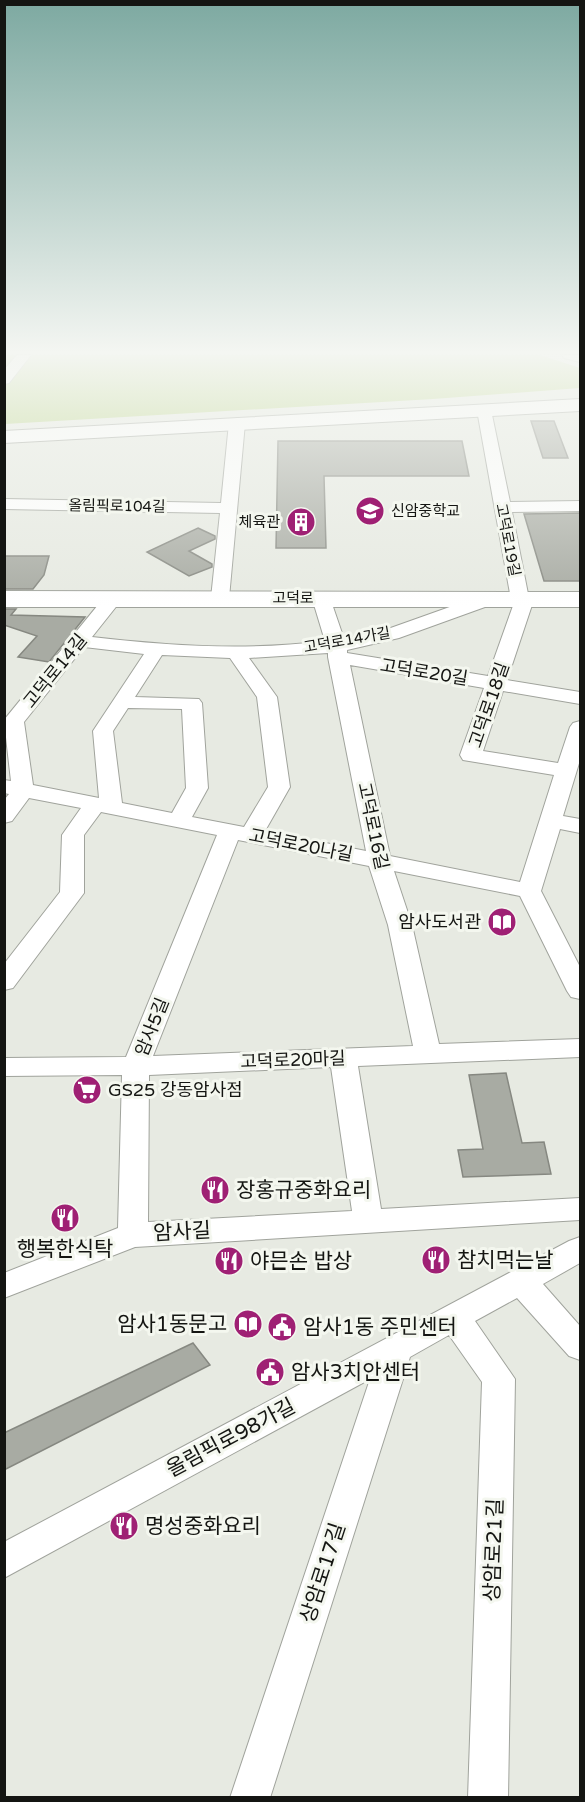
<svg xmlns="http://www.w3.org/2000/svg" width="585" height="1802" viewBox="0 0 585 1802" font-family="'Varela Round','Noto Sans KR',sans-serif">
<rect width="100%" height="100%" fill="#e7eae2"/>
<path fill="#b7d27f" d="M 5,355 L 540,355 L 580,368 L 580,388 L 433,399 L 5,424 Z"/>
<path fill="#a8aba3" stroke="#868881" stroke-width="1.5" d="M 531,421 L 554,421 L 568,458 L 543,458 Z
M 278,441 L 462,441 L 469,476 L 324,476 L 326,548 L 276,548 Z
M 580,513 L 580,581 L 544,581 L 524,514 Z
M 198,528 L 215,536 L 215,539 L 189,551 L 212,564 L 212,567 L 189,576 L 147,552 Z
M 4,556 L 49,556 L 44,575 L 33,589 L 4,589 Z
M 4,609 L 16,609 L 11,615 L 85,617 L 49,662 L 18,657 L 37,636 L 4,625 Z
M 506,1073 L 522,1143 L 544,1142 L 551,1174 L 463,1177 L 458,1150 L 483,1149 L 469,1075 Z
M 193,1343 L 210,1365 L 4,1470 L 4,1433 Z"/>
<g fill="none" stroke-linecap="round" stroke-linejoin="round">
<g stroke="#a0a39c" stroke-width="2">
<path id="street" d="M 17,355 L 31,355 L 9,383 L 4,384 L 4,370 Z
M 562,355 L 580,355 L 580,362 L 564,358 Z
M 484,406 L 491,410 L 510,502 L 580,501 L 580,511 L 512,512 L 528,594 L 534,599 L 507,680 L 580,692 L 580,704 L 503,691 L 483,751 L 558,763 L 570,727 L 573,723 L 580,721 L 580,760 L 563,816 L 580,819 L 580,833 L 560,829 L 541,891 L 580,967 L 580,999 L 571,997 L 567,991 L 520,896 L 394,871 L 412,925 L 439,1044 L 580,1039 L 580,1057 L 358,1066 L 381,1209 L 580,1198 L 580,1220 L 135,1247 L 4,1298 L 4,1273 L 118,1228 L 122,1075 L 4,1076 L 4,1058 L 126,1057 L 217,835 L 101,812 L 84,835 L 84,893 L 13,988 L 4,990 L 4,964 L 60,892 L 62,835 L 81,808 L 29,798 L 12,821 L 4,823 L 4,800 L 9,794 L 4,793 L 4,780 L 11,781 L 4,720 L 107,594 L 121,594 L 123,598 L 92,637 C 170,646 248,651 325,641 L 312,598 L 314,594 L 328,594 L 330,598 L 344,639 L 385,630 L 489,593 L 496,595 L 498,599 L 496,603 L 399,638 L 347,650 L 347,653 L 488,676 L 514,603 L 511,599 L 477,410 ZM 84,647 L 144,654 L 93,731 L 99,798 L 33,785 L 24,722 ZM 328,653 L 328,657 L 366,851 L 265,831 L 290,787 L 277,697 L 249,658 ZM 162,655 L 230,658 L 257,697 L 268,787 L 244,827 L 192,817 L 208,788 L 202,703 L 199,699 L 135,697 ZM 350,665 L 484,688 L 460,755 L 463,760 L 554,775 L 520,882 L 390,856 ZM 128,708 L 182,709 L 186,788 L 172,813 L 122,803 L 113,731 ZM 238,840 L 369,866 L 388,925 L 413,1046 L 153,1056 ZM 331,1067 L 352,1211 L 148,1222 L 149,1075 Z
M 237,418 L 245,423 L 229,598 L 227,602 L 213,602 L 211,598 L 220,513 L 4,509 L 4,499 L 221,503 L 229,423 Z
M 580,1237 L 580,1263 L 543,1284 L 580,1326 L 580,1360 L 569,1356 L 517,1298 L 475,1321 L 515,1379 L 508,1798 L 468,1798 L 482,1382 L 449,1335 L 410,1357 L 270,1798 L 230,1798 L 370,1379 L 4,1578 L 4,1542 L 569,1241 Z"/>
</g>
<g stroke="#a0a39c" stroke-width="2">
<path id="secondary" d="M 580,399 L 580,411 L 4,443 L 4,431 Z
M 4,591 L 580,592 L 580,607 L 4,607 Z"/>
</g>
<use href="#street" fill="#fff" fill-rule="evenodd"/>
<use href="#secondary" fill="#fff" fill-rule="evenodd"/>
</g>
<linearGradient id="sky" x2="0" y2="1"><stop stop-color="#7da9a1"/><stop offset="0.58" stop-color="#f4f6f2"/><stop offset="1" stop-color="#f4f6f2" stop-opacity="0"/></linearGradient>
<rect width="585" height="607" fill="url(#sky)"/>
<defs>
<g id="school-disc" transform="scale(1.5)"><circle r="9.5" fill="#9f2074" stroke="#f4f7ef"/><path d="M0-5L7-2L0 1L-7-2ZM-4 1L0 2.5L4 1V4Q0 6-4 4Z" fill="#fff"/></g>
<g id="building-disc" transform="scale(1.5)"><circle r="9.5" fill="#9f2074" stroke="#f4f7ef"/><path d="M-4-6H4V6H1V3H-1V6H-4ZM-2.5-4.3h1.7v1.8h-1.7ZM.8-4.3h1.7v1.8H.8ZM-2.5-1h1.7V.8h-1.7ZM.8-1h1.7V.8H.8Z" fill="#fff"/></g>
<g id="library-disc" transform="scale(1.5)"><circle r="9.5" fill="#9f2074" stroke="#f4f7ef"/><path d="M-6-4Q-3-5.5-.7-3.5V5Q-3 3-6 4ZM6-4Q3-5.5 .7-3.5V5Q3 3 6 4Z" fill="#fff"/></g>
<g id="supermarket-disc" transform="scale(1.5)"><circle r="9.5" fill="#9f2074" stroke="#f4f7ef"/><path d="M-6-5.5h2.5l.6 2H6L4.5 2H-2.5L-4.4-4H-6ZM-1.5 3.2a1.3 1.3 0 1 0 .1 0ZM3 3.2a1.3 1.3 0 1 0 .1 0Z" fill="#fff"/></g>
<g id="restaurant-disc" transform="scale(1.5)"><circle r="9.5" fill="#9f2074" stroke="#f4f7ef"/><path d="M-5-6h1v4h1v-4h1v4h1v-4h1v5L-1.5 .5V6h-2V.5L-5-1ZM5-6V6H3V1.5H1.5Q1.5-4 5-6Z" fill="#fff"/></g>
<g id="civic-disc" transform="scale(1.5)"><circle r="9.5" fill="#9f2074" stroke="#f4f7ef"/><path d="M-.6-6.5H3V-4.5H.6V-3L4-1V1h2V6H-6V1h2V-1L-.6-3ZM-1.2 2.5V6h2.4V2.5Z" fill="#fff"/></g>
</defs>
<g fill-rule="evenodd">
<use href="#school-disc" x="370" y="511"/>
<use href="#building-disc" x="301" y="522"/>
<use href="#library-disc" x="502" y="922"/>
<use href="#supermarket-disc" x="87" y="1090"/>
<use href="#restaurant-disc" x="215" y="1190"/>
<use href="#restaurant-disc" x="65" y="1218"/>
<use href="#restaurant-disc" x="436" y="1260"/>
<use href="#restaurant-disc" x="229" y="1261"/>
<use href="#library-disc" x="248" y="1324"/>
<use href="#civic-disc" x="282" y="1327"/>
<use href="#civic-disc" x="270" y="1372"/>
<use href="#restaurant-disc" x="124" y="1526"/>
</g>
<g text-anchor="middle" dominant-baseline="central" stroke-width="6" stroke-linejoin="round" paint-order="stroke">
<g font-size="15" fill="#141512" stroke="#f4f7ef">
<text transform="translate(117 506) rotate(1)">올림픽로104길</text>
<text transform="translate(508 540) rotate(79)">고덕로19길</text>
<text x="293" y="598">고덕로</text>
<text transform="translate(347 640) rotate(-10)">고덕로14가길</text>
</g>
<g font-size="15" fill="#141512" stroke="#f4f7ef" text-anchor="start">
<text x="391" y="511">신암중학교</text>
<text x="280" y="522" text-anchor="end">체육관</text>
</g>
<g font-size="18" fill="#141512" stroke="#f4f7ef">
<text transform="translate(55 671) rotate(-51)">고덕로14길</text>
<text transform="translate(424 672) rotate(9)">고덕로20길</text>
<text transform="translate(489 705) rotate(-71)">고덕로18길</text>
<text transform="translate(373 826) rotate(78)">고덕로16길</text>
<text transform="translate(301 845) rotate(11)">고덕로20나길</text>
<text transform="translate(152 1027) rotate(-68)">암사5길</text>
<text transform="translate(293 1060) rotate(-2)">고덕로20마길</text>
</g>
<g font-size="18" fill="#141512" stroke="#f4f7ef" text-anchor="end">
<text x="481" y="922">암사도서관</text>
<text x="108" y="1090" text-anchor="start">GS25 강동암사점</text>
</g>
<g font-size="21" fill="#141512" stroke="#f4f7ef" text-anchor="start">
<text x="236" y="1190">장홍규중화요리</text>
<text x="65" y="1249" text-anchor="middle">행복한식탁</text>
<text x="457" y="1260">참치먹는날</text>
<text x="250" y="1261">야믄손 밥상</text>
<text x="227" y="1324" text-anchor="end">암사1동문고</text>
<text x="303" y="1327">암사1동 주민센터</text>
<text x="291" y="1372">암사3치안센터</text>
<text x="145" y="1526">명성중화요리</text>
</g>
<g font-size="21" fill="#141512" stroke="#f4f7ef">
<text transform="translate(182 1232) rotate(-3)">암사길</text>
<text transform="translate(231 1438) rotate(-28)">올림픽로98가길</text>
<text transform="translate(494 1550) rotate(-88)">상암로21길</text>
<text transform="translate(323 1573) rotate(-72)">상암로17길</text>
</g>
</g>
<rect width="585" height="1802" fill="none" stroke="#141512" stroke-width="12"/>
</svg>
